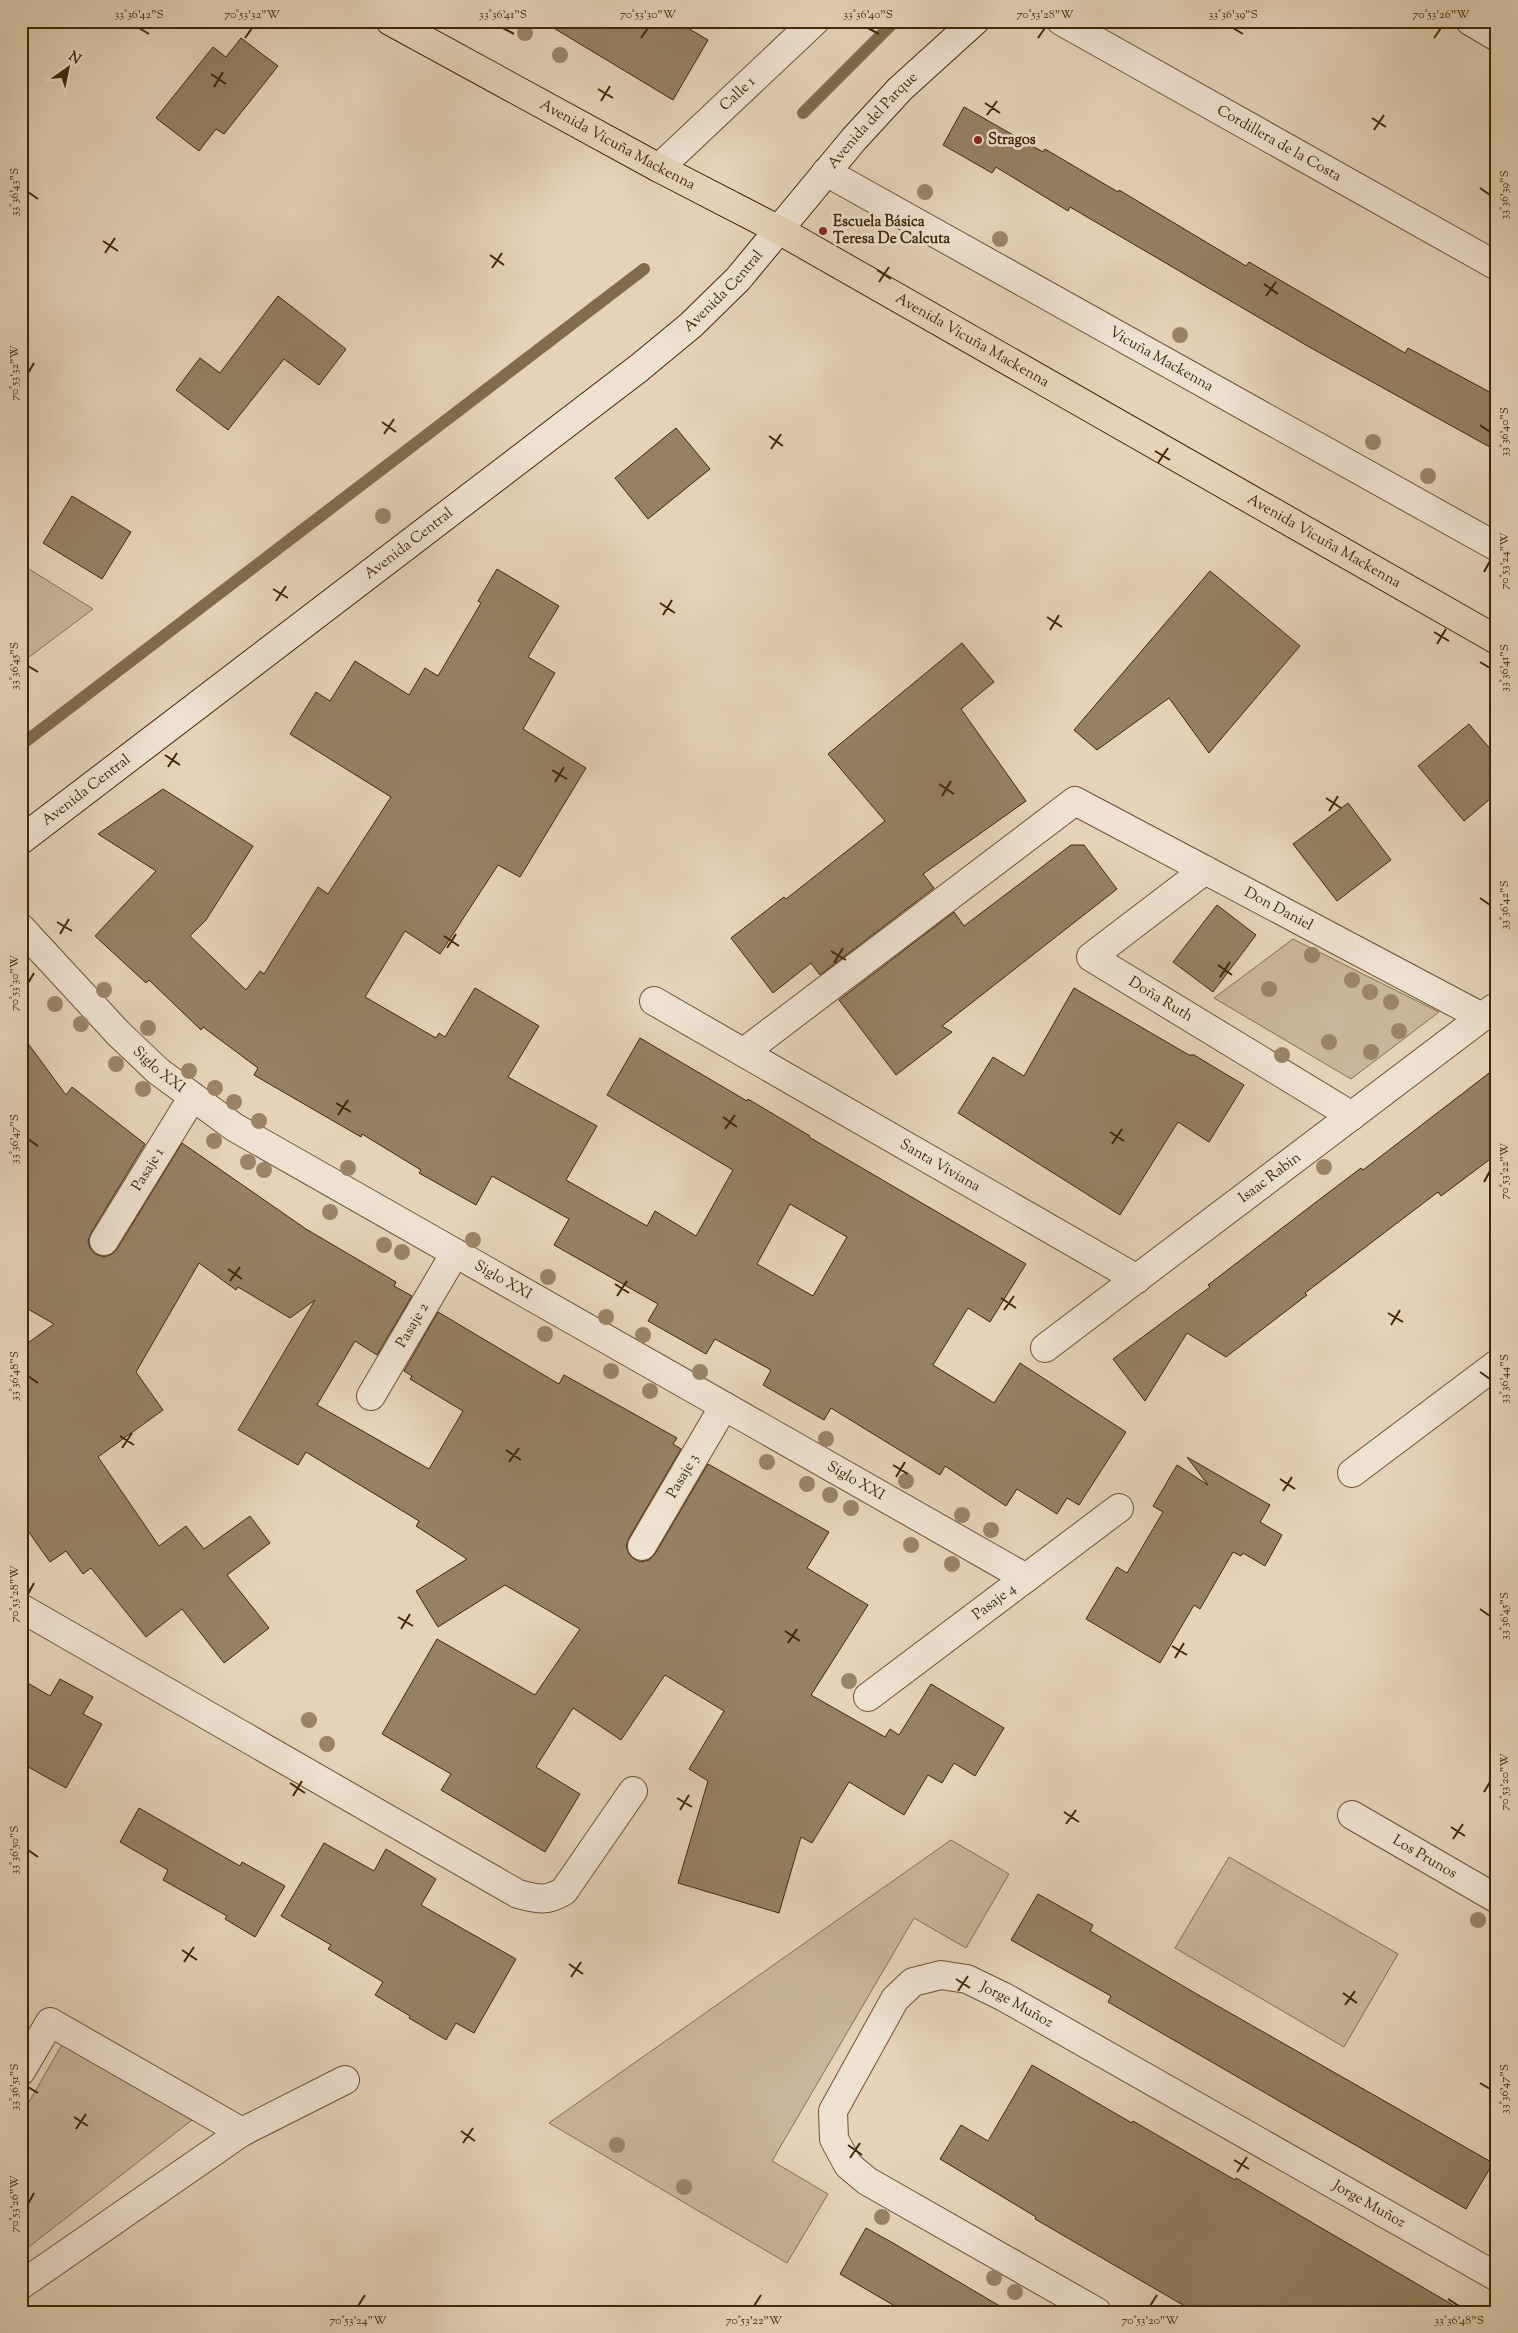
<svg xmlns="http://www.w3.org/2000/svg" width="1518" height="2333" viewBox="0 0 1518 2333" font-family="'Sorts Mill Goudy',serif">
<rect width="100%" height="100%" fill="#e4d3b8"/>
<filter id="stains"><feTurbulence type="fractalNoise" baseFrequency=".004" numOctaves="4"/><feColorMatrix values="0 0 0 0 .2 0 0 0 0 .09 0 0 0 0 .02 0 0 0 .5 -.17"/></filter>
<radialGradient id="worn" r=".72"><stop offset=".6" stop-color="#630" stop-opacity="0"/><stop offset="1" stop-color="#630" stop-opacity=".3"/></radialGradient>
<path fill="#c8b69a" stroke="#846f50" d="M 21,564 L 93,609 L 21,663 Z
M 1293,939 L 1439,1012 L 1351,1079 L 1214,998 Z
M 951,1840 L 1009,1874 L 966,1948 L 914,1918 L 772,2161 L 828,2194 L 787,2263 L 549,2123 Z
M 1229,1857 L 1398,1954 L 1344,2047 L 1175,1948 Z
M 64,2041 L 192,2120 L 21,2253 L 21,2116 Z"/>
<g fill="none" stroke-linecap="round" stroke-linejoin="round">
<path stroke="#816c4c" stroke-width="12" d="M 803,113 L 895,21
M 21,745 L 644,269"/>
</g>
<path fill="#958163" stroke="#402806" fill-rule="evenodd" d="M 542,21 L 676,21 L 708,40 L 673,100 Z
M 241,38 L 278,66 L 224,134 L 216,129 L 199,151 L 156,118 L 213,47 L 226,57 Z
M 964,107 L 1043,152 L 1045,149 L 1118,192 L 1119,190 L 1246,266 L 1249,262 L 1405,353 L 1408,348 L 1497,396 L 1497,451 L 1311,348 L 1070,207 L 1068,211 L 996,167 L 992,173 L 943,145 Z
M 278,296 L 346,349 L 319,385 L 284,359 L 228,430 L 176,390 L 200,358 L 220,373 Z
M 676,428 L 710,469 L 648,519 L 615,478 Z
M 72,496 L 131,532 L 102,579 L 43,543 Z
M 497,569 L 559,606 L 528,657 L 555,673 L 523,729 L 586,768 L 520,877 L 498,865 L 440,954 L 405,931 L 365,997 L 436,1038 L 439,1033 L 445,1037 L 475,988 L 539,1026 L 508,1077 L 597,1126 L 566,1180 L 647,1226 L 655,1211 L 696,1236 L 733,1170 L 607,1095 L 640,1038 L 747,1101 L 748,1099 L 810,1136 L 809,1137 L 1026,1264 L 990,1322 L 968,1308 L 933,1365 L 994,1403 L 1020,1363 L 1126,1432 L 1079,1505 L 1067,1498 L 1057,1514 L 1017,1489 L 1006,1506 L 945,1466 L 940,1475 L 831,1408 L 824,1420 L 763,1385 L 771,1370 L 715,1339 L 706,1354 L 648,1321 L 658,1304 L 554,1245 L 569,1219 L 492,1176 L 476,1205 L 419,1173 L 421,1170 L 362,1134 L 361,1137 L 254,1075 L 258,1068 L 203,1027 L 201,1030 L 149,980 L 146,983 L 95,936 L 156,871 L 98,834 L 163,789 L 253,846 L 206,920 L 190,936 L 246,990 L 260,971 L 264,974 L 318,887 L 328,894 L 391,797 L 290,734 L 316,692 L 330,701 L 355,661 L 409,695 L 425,668 L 438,676 L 481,603 L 478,601 ZM 790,1204 L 847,1237 L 813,1296 L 757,1264 Z
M 1210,571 L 1300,646 L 1209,753 L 1169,698 L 1097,750 L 1074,730 Z
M 962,643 L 994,682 L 961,709 L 1026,801 L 923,874 L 934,888 L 820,975 L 811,963 L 773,993 L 731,938 L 784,897 L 786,899 L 885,821 L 828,754 Z
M 1469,724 L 1497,757 L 1497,793 L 1464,821 L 1418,766 Z
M 1348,803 L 1391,860 L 1337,901 L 1293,844 Z
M 1071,845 L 1084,845 L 1117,889 L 942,1026 L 952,1032 L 896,1075 L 839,1000 L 954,912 L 964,926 Z
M 1217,905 L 1256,935 L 1213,992 L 1173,962 Z
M 1074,988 L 1189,1055 L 1194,1055 L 1244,1085 L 1209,1142 L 1178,1122 L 1120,1215 L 958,1113 L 993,1057 L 1024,1076 Z
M 21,1034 L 66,1095 L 72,1087 L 145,1144 L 91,1233 L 88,1241 L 90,1248 L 95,1254 L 104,1257 L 112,1254 L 117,1249 L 182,1143 L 306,1229 L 396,1282 L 394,1286 L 412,1296 L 377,1355 L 355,1341 L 317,1405 L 429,1469 L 463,1411 L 410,1379 L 412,1376 L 404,1371 L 438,1312 L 559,1384 L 564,1375 L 627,1410 L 677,1438 L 673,1444 L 681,1449 L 629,1538 L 626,1546 L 629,1554 L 634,1559 L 641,1562 L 649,1560 L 655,1554 L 708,1464 L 829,1532 L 807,1568 L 868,1605 L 811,1695 L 885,1737 L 890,1729 L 899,1735 L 931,1684 L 1004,1728 L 975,1776 L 954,1763 L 942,1783 L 928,1775 L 904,1815 L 849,1782 L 812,1843 L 801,1837 L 779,1913 L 678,1883 L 708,1781 L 689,1769 L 724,1711 L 665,1675 L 621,1740 L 573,1708 L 536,1767 L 580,1794 L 545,1852 L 441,1790 L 451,1774 L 382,1734 L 437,1639 L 535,1695 L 580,1629 L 505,1585 L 438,1627 L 416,1591 L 467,1559 L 416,1526 L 419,1521 L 306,1452 L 298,1465 L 238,1430 L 315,1300 L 290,1318 L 238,1287 L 236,1290 L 199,1263 L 136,1372 L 163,1410 L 98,1457 L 159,1546 L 186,1526 L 204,1549 L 250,1516 L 270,1543 L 227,1575 L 269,1628 L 224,1663 L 182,1609 L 146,1637 L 91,1568 L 83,1574 L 66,1551 L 50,1562 L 21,1521 L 21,1348 L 54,1324 L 21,1305 Z
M 1497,1067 L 1497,1154 L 1441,1196 L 1438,1192 L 1305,1293 L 1307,1295 L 1226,1357 L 1187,1333 L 1145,1401 L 1113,1359 L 1210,1287 L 1208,1285 L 1303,1212 L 1361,1168 L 1363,1170 Z
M 1187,1457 L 1270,1505 L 1260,1522 L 1282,1535 L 1265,1566 L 1243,1553 L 1241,1556 L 1233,1552 L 1200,1609 L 1194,1605 L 1160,1663 L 1086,1619 L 1117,1567 L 1127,1573 L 1163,1512 L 1153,1506 L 1177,1465 L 1208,1485 Z
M 21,1679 L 50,1696 L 60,1679 L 93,1697 L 83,1714 L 102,1724 L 66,1788 L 21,1763 Z
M 139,1808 L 240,1866 L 242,1862 L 285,1886 L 255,1937 L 225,1919 L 227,1916 L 163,1880 L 168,1870 L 120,1842 Z
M 324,1843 L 374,1871 L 386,1849 L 436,1879 L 421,1905 L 516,1959 L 474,2033 L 456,2023 L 446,2040 L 409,2018 L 410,2016 L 375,1995 L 383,1982 L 328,1949 L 331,1945 L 281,1916 Z
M 1038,1894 L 1093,1925 L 1090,1931 L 1188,1989 L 1493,2163 L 1466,2209 L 1108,2002 L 1111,1996 L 1011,1940 Z
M 1032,2065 L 1132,2123 L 1133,2121 L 1235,2180 L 1236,2178 L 1465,2312 L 1195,2312 L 1035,2219 L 1036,2217 L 940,2159 L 961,2125 L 988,2141 Z
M 866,2228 L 893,2243 L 1010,2312 L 905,2312 L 840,2274 Z"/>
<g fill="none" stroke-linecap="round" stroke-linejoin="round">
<g stroke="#695332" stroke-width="30">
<g id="street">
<path id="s1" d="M 1061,21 L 1497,266"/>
<path d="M 1470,21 L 1497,37"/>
<path id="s2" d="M 659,168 L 815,21"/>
<path id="s3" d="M 826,172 L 1497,547"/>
<path id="s4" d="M 1205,870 L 1091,957 L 1352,1116"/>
<path id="s5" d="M 21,928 L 118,1033 L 158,1071 L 234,1127 L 1026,1578"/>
<path id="s6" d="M 654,1001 L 1137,1279"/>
<path id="s7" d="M 744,1052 L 1075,801 L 1482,1017"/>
<path id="s8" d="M 104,1241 L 192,1098"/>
<path id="s9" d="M 1045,1348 L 1494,1008"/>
<path id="s10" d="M 371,1396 L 455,1253"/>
<path d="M 1352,1473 L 1497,1364"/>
<path id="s11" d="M 642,1546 L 724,1406"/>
<path d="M 21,1608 L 518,1894 C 538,1899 546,1902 564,1891 L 633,1791"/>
<path id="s12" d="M 868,1697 L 1119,1508"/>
<path id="s13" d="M 1352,1815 L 1497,1899"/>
<path d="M 21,2071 L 50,2022 L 242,2132"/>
<path d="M 21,2285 L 242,2132 L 345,2080"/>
<path id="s14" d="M 1097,2312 L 867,2181 L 848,2165 L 834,2139 L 833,2111 L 895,1999 L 913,1982 L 941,1975 L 967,1979 L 1004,1997 L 1497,2277"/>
</g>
</g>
<g stroke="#402806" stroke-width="30">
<g id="secondary">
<path id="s15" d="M 21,840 L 639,368 L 691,325 L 738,279 L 854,139 L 900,89 L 975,21"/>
</g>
</g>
<g stroke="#402806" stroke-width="30">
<g id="primary">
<path id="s16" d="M 390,21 L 659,168 L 779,230 L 1497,640"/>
</g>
</g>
<use href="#street" stroke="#ede2d1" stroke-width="28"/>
<use href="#secondary" stroke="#ede2d1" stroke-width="28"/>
<use href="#primary" stroke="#e4d3b8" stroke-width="28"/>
</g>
<g fill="#998467">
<circle cx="525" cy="33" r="8"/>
<circle cx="560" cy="55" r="8"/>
<circle cx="925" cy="192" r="8"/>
<circle cx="1000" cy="239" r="8"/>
<circle cx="1180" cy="335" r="8"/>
<circle cx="1373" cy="442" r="8"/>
<circle cx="1428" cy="476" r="8"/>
<circle cx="383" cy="516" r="8"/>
<circle cx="1312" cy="955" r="8"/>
<circle cx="1352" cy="980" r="8"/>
<circle cx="1269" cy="989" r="8"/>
<circle cx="104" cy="990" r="8"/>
<circle cx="1370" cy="992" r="8"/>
<circle cx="1391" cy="1002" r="8"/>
<circle cx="55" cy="1004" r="8"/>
<circle cx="81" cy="1024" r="8"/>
<circle cx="148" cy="1028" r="8"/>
<circle cx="1399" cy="1031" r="8"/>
<circle cx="1329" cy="1042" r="8"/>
<circle cx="1371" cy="1052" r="8"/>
<circle cx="1282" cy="1055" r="8"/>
<circle cx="116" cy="1064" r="8"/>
<circle cx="189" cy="1071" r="8"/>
<circle cx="215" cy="1088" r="8"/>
<circle cx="143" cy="1089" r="8"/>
<circle cx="234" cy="1102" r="8"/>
<circle cx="259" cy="1121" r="8"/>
<circle cx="214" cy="1141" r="8"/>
<circle cx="248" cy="1162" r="8"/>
<circle cx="1324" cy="1167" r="8"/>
<circle cx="348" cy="1168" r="8"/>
<circle cx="264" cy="1170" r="8"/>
<circle cx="330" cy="1212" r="8"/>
<circle cx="473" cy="1240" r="8"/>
<circle cx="384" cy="1245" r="8"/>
<circle cx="402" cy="1252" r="8"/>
<circle cx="548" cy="1277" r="8"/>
<circle cx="606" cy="1317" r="8"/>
<circle cx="545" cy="1334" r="8"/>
<circle cx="643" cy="1335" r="8"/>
<circle cx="611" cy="1371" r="8"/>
<circle cx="700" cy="1372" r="8"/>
<circle cx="650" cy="1391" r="8"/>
<circle cx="826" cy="1439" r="8"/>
<circle cx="767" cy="1462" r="8"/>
<circle cx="906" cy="1481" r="8"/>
<circle cx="807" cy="1484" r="8"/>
<circle cx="830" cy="1495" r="8"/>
<circle cx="851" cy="1508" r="8"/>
<circle cx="962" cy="1515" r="8"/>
<circle cx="991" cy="1530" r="8"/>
<circle cx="911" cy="1545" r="8"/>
<circle cx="952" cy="1564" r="8"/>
<circle cx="849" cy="1681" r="8"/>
<circle cx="309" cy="1720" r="8"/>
<circle cx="327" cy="1744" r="8"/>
<circle cx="1478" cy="1920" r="8"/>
<circle cx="617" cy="2145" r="8"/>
<circle cx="684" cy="2187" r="8"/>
<circle cx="882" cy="2217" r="8"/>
<circle cx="994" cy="2278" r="8"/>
<circle cx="1015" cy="2292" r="8"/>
</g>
<path fill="none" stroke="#402806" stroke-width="2" d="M 139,28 L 149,34M 503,28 L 514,34M 868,28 L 879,34M 1233,28 L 1243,34M 245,38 L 252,28M 641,38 L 648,28M 1038,38 L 1045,28M 1434,38 L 1441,28M 211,74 L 226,84M 214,87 L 223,72M 598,89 L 613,98M 601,101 L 610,86M 985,103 L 1000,113M 987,115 L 997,101M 1372,118 L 1386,127M 1374,130 L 1384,115M 1480,188 L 1490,195M 28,192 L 38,199M 103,241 L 118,251M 105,253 L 115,238M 490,255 L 504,265M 492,268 L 502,253M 877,270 L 891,279M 879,282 L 889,267M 1264,284 L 1278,294M 1266,296 L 1276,282M 28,373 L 34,363M 382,422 L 396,432M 1480,425 L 1490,432M 384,434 L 394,419M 769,436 L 783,446M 771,449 L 781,434M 1155,451 L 1170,460M 1158,463 L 1168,448M 1484,572 L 1490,561M 273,589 L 288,598M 276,601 L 286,586M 660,603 L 675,613M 663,615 L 672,600M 1047,617 L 1062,627M 1050,630 L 1059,615M 1434,632 L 1449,641M 1437,644 L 1446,629M 1480,662 L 1490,668M 28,666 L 38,672M 165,755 L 180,765M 168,767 L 177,753M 552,770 L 567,779M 555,782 L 564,767M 939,784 L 954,794M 942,796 L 951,781M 1326,798 L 1341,808M 1329,811 L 1338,796M 1480,898 L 1490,905M 57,922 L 72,931M 60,934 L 69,919M 444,936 L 459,946M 447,948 L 456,934M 831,951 L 846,960M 834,963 L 843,948M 1218,965 L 1232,975M 1220,977 L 1230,962M 28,983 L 34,973M 336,1103 L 351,1112M 338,1115 L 348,1100M 723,1117 L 737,1127M 725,1129 L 735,1115M 1110,1132 L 1124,1141M 28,1139 L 38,1146M 1112,1144 L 1122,1129M 1484,1182 L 1490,1171M 228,1269 L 242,1279M 230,1281 L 240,1267M 615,1284 L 629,1293M 617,1296 L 627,1281M 1001,1298 L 1016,1308M 1004,1310 L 1014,1296M 1388,1313 L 1403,1322M 1391,1325 L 1400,1310M 1480,1372 L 1490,1379M 28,1376 L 38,1383M 120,1436 L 134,1445M 122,1448 L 132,1433M 506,1450 L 521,1460M 509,1462 L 519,1448M 893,1465 L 908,1474M 896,1477 L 905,1462M 1280,1479 L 1295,1489M 1283,1491 L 1292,1477M 28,1594 L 34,1583M 1480,1609 L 1490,1616M 398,1617 L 413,1626M 401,1629 L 410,1614M 785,1631 L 800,1641M 788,1643 L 797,1629M 1172,1646 L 1187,1655M 1175,1658 L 1184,1643M 290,1783 L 305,1793M 1484,1792 L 1490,1782M 293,1796 L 302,1781M 677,1798 L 692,1807M 680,1810 L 689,1795M 1064,1812 L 1079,1822M 1066,1824 L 1076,1810M 1451,1827 L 1465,1836M 1453,1839 L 1463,1824M 28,1850 L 38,1857M 182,1950 L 197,1960M 184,1962 L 194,1947M 569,1964 L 583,1974M 571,1977 L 581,1962M 956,1979 L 970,1988M 958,1991 L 968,1976M 1343,1993 L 1357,2003M 1345,2005 L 1355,1991M 1480,2083 L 1490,2089M 28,2087 L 38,2093M 74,2117 L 88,2126M 76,2129 L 86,2114M 461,2131 L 475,2141M 463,2143 L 473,2128M 848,2145 L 862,2155M 850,2158 L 860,2143M 1234,2160 L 1249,2169M 1237,2172 L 1247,2157M 28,2204 L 34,2193M 1448,2299 L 1459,2306M 358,2306 L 365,2295M 754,2306 L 761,2295M 1150,2306 L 1157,2295"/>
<g fill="#8f2418" stroke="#ede2d1" stroke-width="2">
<circle cx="978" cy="140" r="5"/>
<circle cx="823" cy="231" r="5"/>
</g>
<g text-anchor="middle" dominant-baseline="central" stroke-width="5" stroke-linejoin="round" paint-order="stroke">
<g font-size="15" fill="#402806" stroke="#ede2d1">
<text stroke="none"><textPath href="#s2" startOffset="108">Calle 1</textPath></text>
<text stroke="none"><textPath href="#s15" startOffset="1119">Avenida del Parque</textPath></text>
<text stroke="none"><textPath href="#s1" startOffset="250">Cordillera de la Costa</textPath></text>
<text stroke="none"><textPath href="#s16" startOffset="259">Avenida Vicuña Mackenna</textPath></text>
<text stroke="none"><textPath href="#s15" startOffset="892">Avenida Central</textPath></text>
<text stroke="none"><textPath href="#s16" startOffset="664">Avenida Vicuña Mackenna</textPath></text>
<text stroke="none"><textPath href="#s3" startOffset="384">Vicuña Mackenna</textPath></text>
<text stroke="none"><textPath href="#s16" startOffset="1069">Avenida Vicuña Mackenna</textPath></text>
<text stroke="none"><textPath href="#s15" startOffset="488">Avenida Central</textPath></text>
<text stroke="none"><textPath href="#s15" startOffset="82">Avenida Central</textPath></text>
<text stroke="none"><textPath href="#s7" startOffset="646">Don Daniel</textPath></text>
<text stroke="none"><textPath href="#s4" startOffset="225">Doña Ruth</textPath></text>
<text stroke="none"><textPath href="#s5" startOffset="198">Siglo XXI</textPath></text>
<text stroke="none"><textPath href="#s6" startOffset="330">Santa Viviana</textPath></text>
<text stroke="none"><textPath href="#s8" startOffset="84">Pasaje 1</textPath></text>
<text stroke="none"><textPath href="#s9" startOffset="282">Isaac Rabin</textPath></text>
<text stroke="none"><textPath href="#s5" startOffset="602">Siglo XXI</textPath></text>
<text stroke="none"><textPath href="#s10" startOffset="82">Pasaje 2</textPath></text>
<text stroke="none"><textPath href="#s11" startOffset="81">Pasaje 3</textPath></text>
<text stroke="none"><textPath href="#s5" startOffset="1008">Siglo XXI</textPath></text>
<text stroke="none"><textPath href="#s12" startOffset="158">Pasaje 4</textPath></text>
<text stroke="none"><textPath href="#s13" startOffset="84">Los Prunos</textPath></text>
<text stroke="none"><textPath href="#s14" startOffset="611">Jorge Muñoz</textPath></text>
<text stroke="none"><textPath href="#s14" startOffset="1016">Jorge Muñoz</textPath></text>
</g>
<g font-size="15" font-weight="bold" fill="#402806" stroke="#ede2d1" text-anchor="start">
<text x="988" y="140">Stragos</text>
<text x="833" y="222">Escuela Básica<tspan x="833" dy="17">Teresa De Calcuta</tspan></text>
</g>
</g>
<rect width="1518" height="2333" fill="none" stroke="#e4d3b8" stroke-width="55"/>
<g transform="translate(68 68) rotate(33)" stroke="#ede2d1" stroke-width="4" paint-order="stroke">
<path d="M0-4L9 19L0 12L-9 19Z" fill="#402806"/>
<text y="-8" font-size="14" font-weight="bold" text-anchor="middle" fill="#402806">N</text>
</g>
<rect x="28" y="28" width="1462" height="2278" fill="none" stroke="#402806" stroke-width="2"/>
<g font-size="12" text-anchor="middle" fill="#402806">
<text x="139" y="18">33°36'42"S</text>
<text x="252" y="18">70°53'32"W</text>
<text x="503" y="18">33°36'41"S</text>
<text x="648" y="18">70°53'30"W</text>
<text x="868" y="18">33°36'40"S</text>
<text x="1045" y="18">70°53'28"W</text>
<text x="1233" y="18">33°36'39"S</text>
<text x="1441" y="18">70°53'26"W</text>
<text transform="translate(14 192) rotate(-90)" y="4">33°36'43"S</text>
<text transform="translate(1504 195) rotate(-90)" y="4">33°36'39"S</text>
<text transform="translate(14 373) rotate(-90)" y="4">70°53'32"W</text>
<text transform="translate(1504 432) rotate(-90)" y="4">33°36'40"S</text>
<text transform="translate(1504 561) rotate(-90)" y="4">70°53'24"W</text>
<text transform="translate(14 666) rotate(-90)" y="4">33°36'45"S</text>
<text transform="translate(1504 668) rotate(-90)" y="4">33°36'41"S</text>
<text transform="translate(1504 905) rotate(-90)" y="4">33°36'42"S</text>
<text transform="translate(14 983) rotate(-90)" y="4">70°53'30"W</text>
<text transform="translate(14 1139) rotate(-90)" y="4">33°36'47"S</text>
<text transform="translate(1504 1171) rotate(-90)" y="4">70°53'22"W</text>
<text transform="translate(14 1376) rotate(-90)" y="4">33°36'48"S</text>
<text transform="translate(1504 1379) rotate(-90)" y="4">33°36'44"S</text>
<text transform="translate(14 1594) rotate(-90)" y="4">70°53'28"W</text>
<text transform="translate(1504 1616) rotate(-90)" y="4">33°36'45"S</text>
<text transform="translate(1504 1782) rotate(-90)" y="4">70°53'20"W</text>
<text transform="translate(14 1850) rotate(-90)" y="4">33°36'50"S</text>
<text transform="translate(14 2087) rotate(-90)" y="4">33°36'51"S</text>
<text transform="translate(1504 2089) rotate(-90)" y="4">33°36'47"S</text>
<text transform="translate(14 2204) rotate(-90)" y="4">70°53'26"W</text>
<text x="358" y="2324">70°53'24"W</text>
<text x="754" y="2324">70°53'22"W</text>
<text x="1150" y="2324">70°53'20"W</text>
<text x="1459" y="2324">33°36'48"S</text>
</g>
<rect width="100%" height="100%" filter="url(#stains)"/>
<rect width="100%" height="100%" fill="url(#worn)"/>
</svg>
